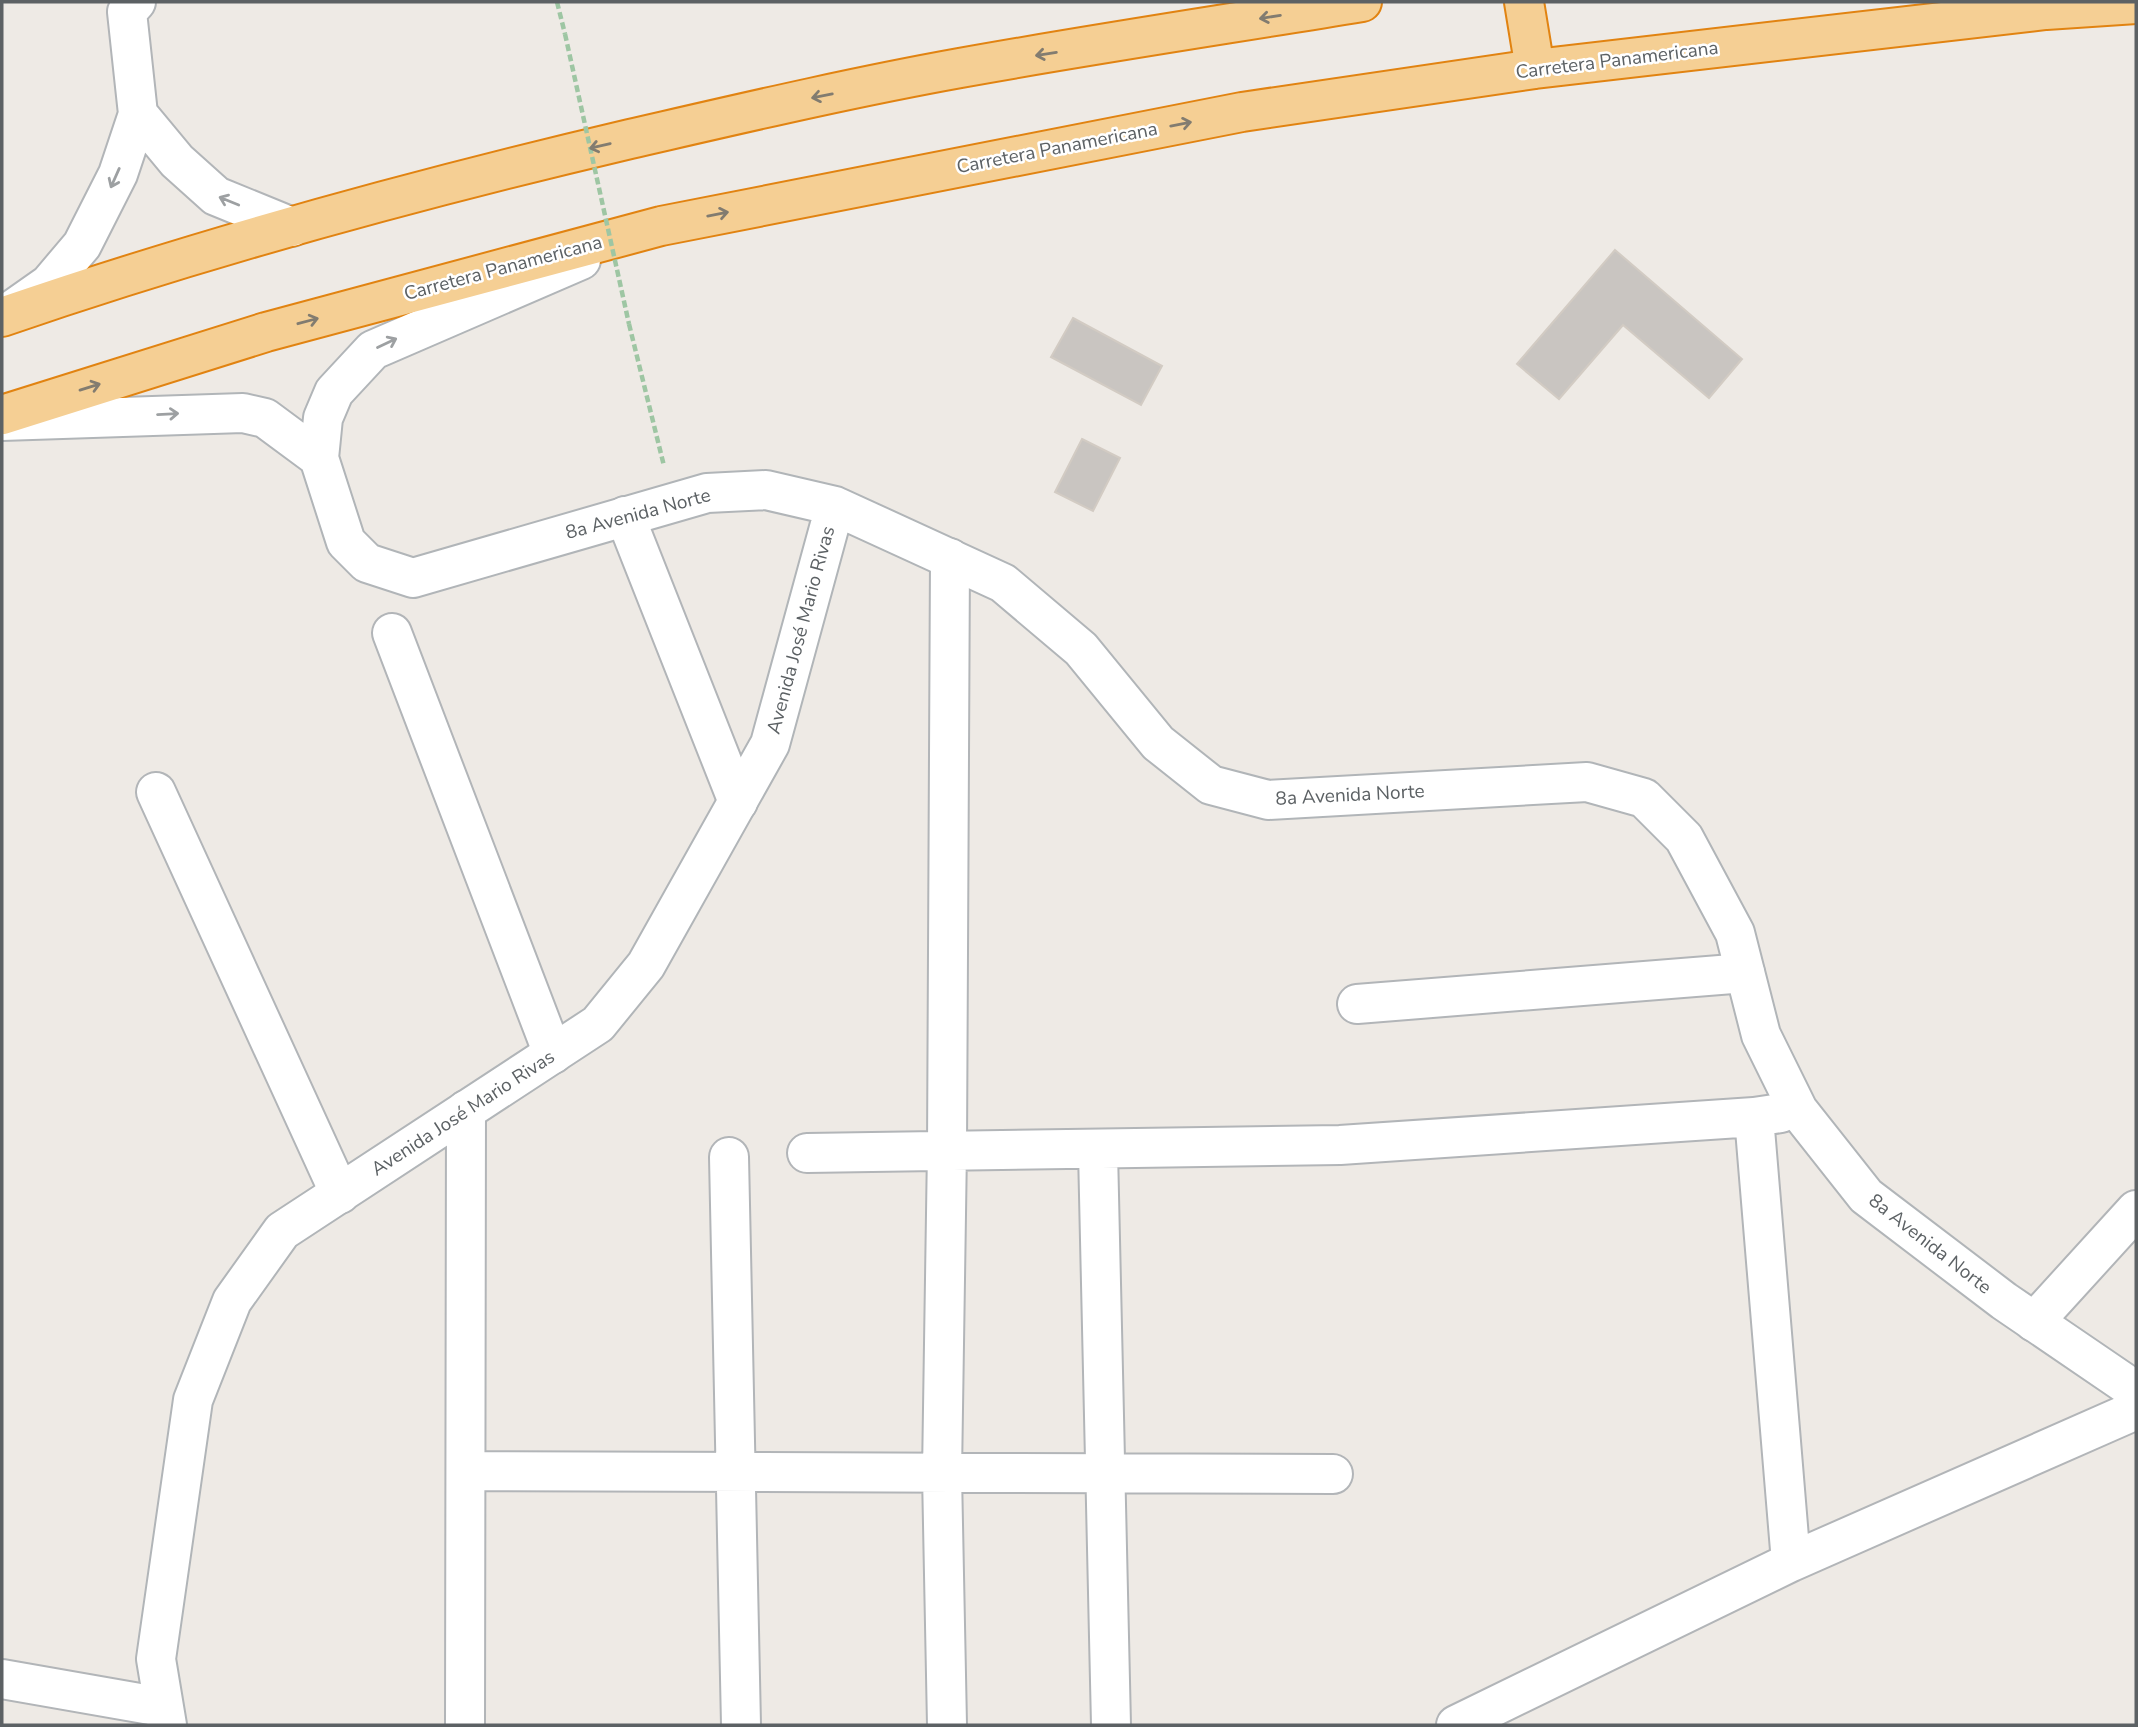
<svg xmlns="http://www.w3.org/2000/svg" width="2138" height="1727" viewBox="0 0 2138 1727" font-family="'Nunito Sans',sans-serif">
<rect width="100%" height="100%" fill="#eeeae5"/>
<path fill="#c9c5c1" stroke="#d2cbc3" stroke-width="2" d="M 1615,250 L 1742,359 L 1709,398 L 1623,325 L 1559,399 L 1517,364 Z
M 1073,318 L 1162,366 L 1141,405 L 1051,357 Z
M 1082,439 L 1120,458 L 1093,511 L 1055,492 Z"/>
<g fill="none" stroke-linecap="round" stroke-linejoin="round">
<g stroke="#b2b5b8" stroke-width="42">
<path id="street" d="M 138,114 L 177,161 L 216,196 L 292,227
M 12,310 L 49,284 L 82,245 L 118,174 L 138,114 L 127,12 L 136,2
M 625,516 L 738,802
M 392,633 L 553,1054
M 156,792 L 340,1194
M 1357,1004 L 1745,973
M 1781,1113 L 1754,1117 L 1791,1562
M 1098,1151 L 1111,1725
M 807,1153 L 1340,1145 L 1754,1117
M 729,1157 L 741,1725
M 2034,1322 L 2136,1210
M 466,1471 L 1333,1474
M 2,1679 L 162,1707
M 465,1725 L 466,1110
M 947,1725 L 942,1474 L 947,1149 L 950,558
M 1456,1725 L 1791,1562 L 2136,1410"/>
</g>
<g stroke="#b1b5b8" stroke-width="42">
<path id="secondary" d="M 581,260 L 373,350 L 334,392 L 323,418 L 319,458 L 346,542 L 367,563 L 413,578 L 707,493 L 766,490 L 835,506 L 1003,583 L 1081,649 L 1158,743 L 1211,785 L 1268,800 L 1587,782 L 1644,798 L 1684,838 L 1735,933 L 1761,1035 L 1798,1110 L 1866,1196 L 2004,1301 L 2136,1391
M 2,421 L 243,413 L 265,418 L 319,458
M 167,1725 L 156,1659 L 193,1400 L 232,1301 L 282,1231 L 598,1024 L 646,965 L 770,744 L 835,506"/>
</g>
<g stroke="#e18311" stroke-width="42">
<path id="highway" d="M 1524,2 L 1535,69
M 2,317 C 208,246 418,189 630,139 C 739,114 849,88 960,68 C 1093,44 1228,24 1362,2
M 2,415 L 266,332 L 661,226 L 1242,112 L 1535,69 L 2046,10 L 2136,4"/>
</g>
<path stroke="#9ec6a3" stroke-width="4.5" stroke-dasharray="7 3.5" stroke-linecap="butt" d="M 557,2 L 565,34
M 629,324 L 664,466"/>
<use href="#street" stroke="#fff" stroke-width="38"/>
<use href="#secondary" stroke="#fff" stroke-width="38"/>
<use href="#highway" stroke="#f5cf94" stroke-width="38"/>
<path stroke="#9ec6a3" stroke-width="4.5" stroke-dasharray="7 3.5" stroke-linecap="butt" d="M 565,34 L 629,324"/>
</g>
<defs><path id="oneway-shaft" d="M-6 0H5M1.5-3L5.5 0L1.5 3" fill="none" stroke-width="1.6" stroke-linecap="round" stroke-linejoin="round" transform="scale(1.75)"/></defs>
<g stroke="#827c70">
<use href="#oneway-shaft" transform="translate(1270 17) rotate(171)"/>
<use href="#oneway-shaft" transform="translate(1046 54) rotate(171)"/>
<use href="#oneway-shaft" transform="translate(822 96) rotate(169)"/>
<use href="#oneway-shaft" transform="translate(1181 124) rotate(-11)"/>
<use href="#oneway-shaft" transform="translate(600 146) rotate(167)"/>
<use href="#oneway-shaft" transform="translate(718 214) rotate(-11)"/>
<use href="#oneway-shaft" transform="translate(308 321) rotate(-15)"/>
<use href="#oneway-shaft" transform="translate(90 387) rotate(-17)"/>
</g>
<g stroke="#9da0a2">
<use href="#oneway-shaft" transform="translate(115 178) rotate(114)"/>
<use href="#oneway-shaft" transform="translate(229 201) rotate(-158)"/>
<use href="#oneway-shaft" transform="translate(387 343) rotate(-25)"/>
<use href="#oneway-shaft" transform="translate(168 414) rotate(-3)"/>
</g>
<g text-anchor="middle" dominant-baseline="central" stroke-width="5" stroke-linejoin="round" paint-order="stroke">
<g font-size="19" fill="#5c6164" stroke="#fff">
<text transform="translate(1617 60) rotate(-7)">Carretera Panamericana</text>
<text transform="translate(1057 148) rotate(-11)">Carretera Panamericana</text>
<text transform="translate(503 268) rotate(-15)">Carretera Panamericana</text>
<text transform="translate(638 514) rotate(-15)">8a Avenida Norte</text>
<text transform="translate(801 630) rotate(-75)">Avenida José Mario Rivas</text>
<text transform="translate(1350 795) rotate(-3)">8a Avenida Norte</text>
<text transform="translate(463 1113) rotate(-33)">Avenida José Mario Rivas</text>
<text transform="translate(1930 1244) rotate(38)">8a Avenida Norte</text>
</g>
</g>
<rect width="2138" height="1727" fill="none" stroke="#5c6164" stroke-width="7"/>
</svg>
